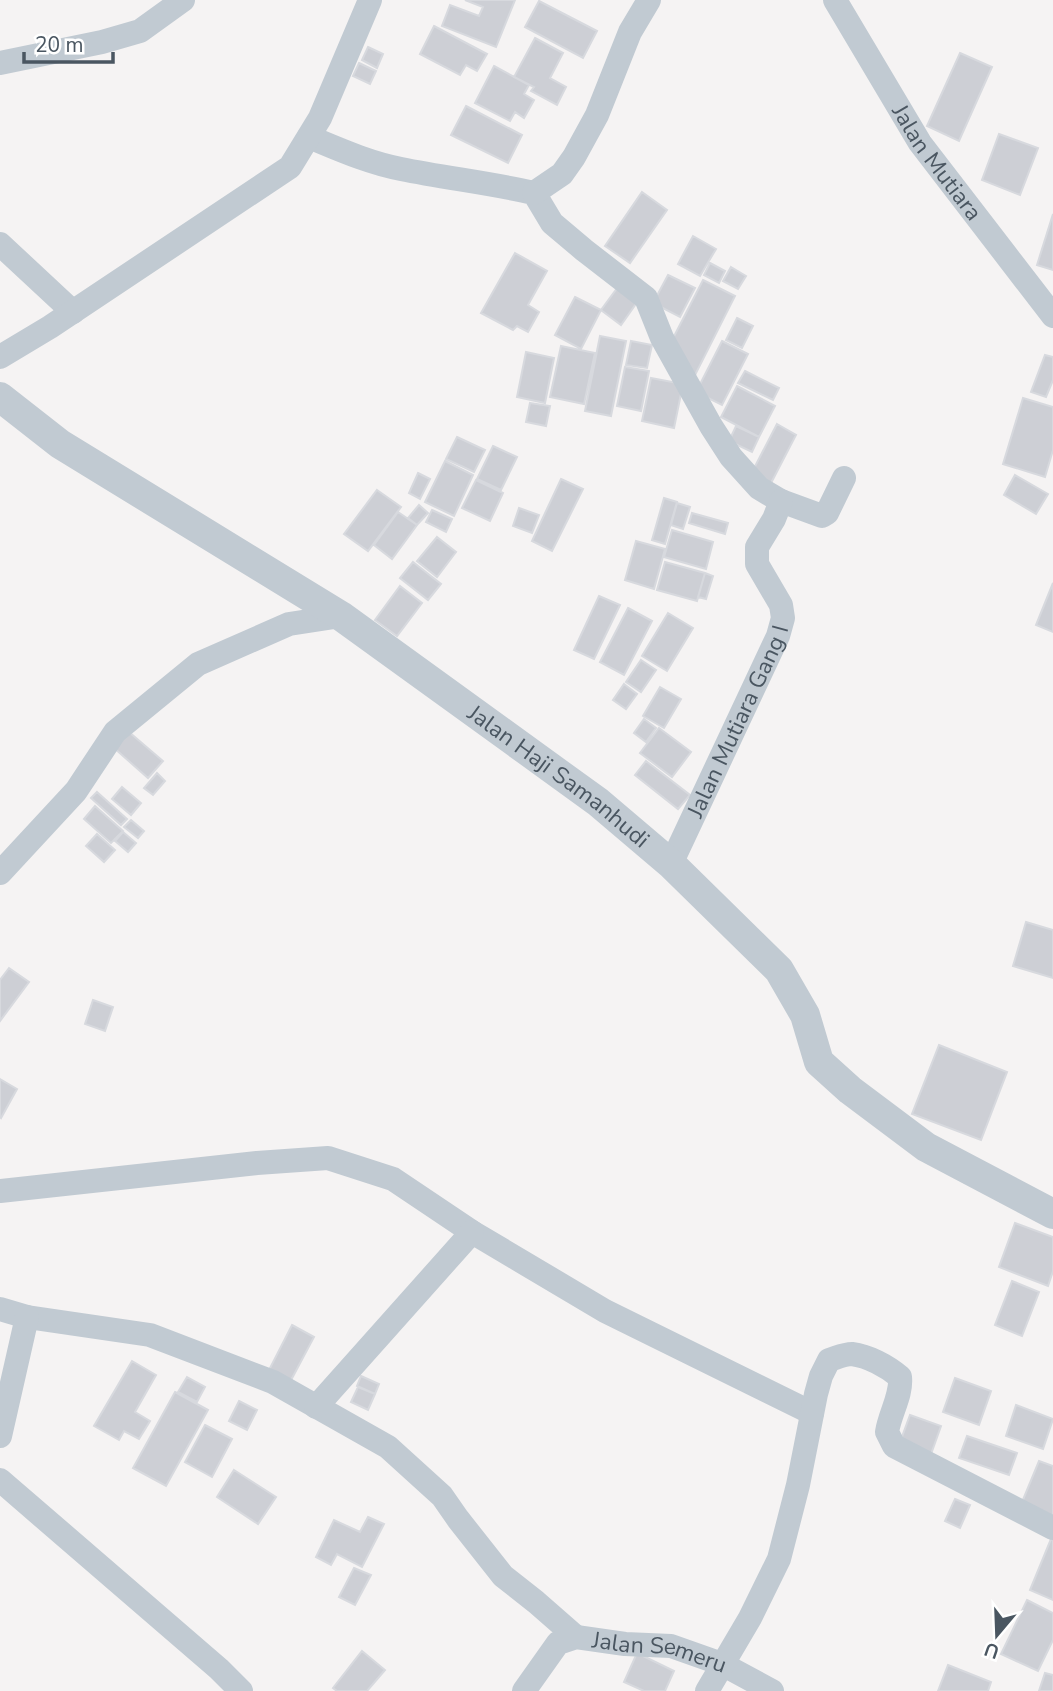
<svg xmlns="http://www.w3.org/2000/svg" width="1053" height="1691" viewBox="0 0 1053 1691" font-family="'Nunito Sans',sans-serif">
<rect width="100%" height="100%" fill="#f5f3f3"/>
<path fill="#cdcfd5" stroke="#d7d9de" stroke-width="2" d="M 465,0 L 515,0 L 496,47 L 442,26 L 450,5 L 479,16 L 483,7 Z
M 539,1 L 597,31 L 583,58 L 525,27 Z
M 434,26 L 487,54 L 477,71 L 466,65 L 460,75 L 420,54 Z
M 535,38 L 563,53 L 550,78 L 566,87 L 557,105 L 531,91 L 534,87 L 514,77 Z
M 368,47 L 383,54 L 377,68 L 362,60 Z
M 960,53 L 992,67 L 959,141 L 927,126 Z
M 359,63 L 376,71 L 370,84 L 353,76 Z
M 494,66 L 529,85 L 524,94 L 534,100 L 524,118 L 515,112 L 510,121 L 475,103 Z
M 466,106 L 522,135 L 508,163 L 451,135 Z
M 999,134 L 1038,148 L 1020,195 L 982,180 Z
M 642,192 L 667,210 L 630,263 L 605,246 Z
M 1053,214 L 1053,270 L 1037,265 Z
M 693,236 L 716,249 L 700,276 L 678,264 Z
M 515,253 L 547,271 L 528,305 L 539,312 L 528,332 L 517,326 L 513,330 L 481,313 Z
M 710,263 L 725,271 L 719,283 L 704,275 Z
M 731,267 L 746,276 L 738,289 L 723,281 Z
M 668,275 L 695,288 L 680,317 L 653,303 Z
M 703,280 L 735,296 L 691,383 L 669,346 Z
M 618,287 L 638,301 L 621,325 L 601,310 Z
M 575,297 L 601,310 L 581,349 L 555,335 Z
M 737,318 L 753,326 L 742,348 L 726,340 Z
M 600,336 L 626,341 L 611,416 L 585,411 Z
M 631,341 L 652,345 L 647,368 L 626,365 Z
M 722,341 L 748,354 L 722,405 L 696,392 Z
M 561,346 L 595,353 L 584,404 L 550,397 Z
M 526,352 L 554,358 L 545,403 L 517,397 Z
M 1045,355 L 1053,357 L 1053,380 L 1046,397 L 1031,392 Z
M 625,367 L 649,371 L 641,411 L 617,406 Z
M 745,371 L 779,388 L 773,400 L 738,383 Z
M 651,378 L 683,384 L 674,428 L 642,421 Z
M 737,386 L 775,406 L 759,437 L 721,417 Z
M 1023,398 L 1053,407 L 1053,450 L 1045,477 L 1003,464 Z
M 530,403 L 550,406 L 546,426 L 526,422 Z
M 777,424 L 796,435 L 770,485 L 751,474 Z
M 736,426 L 759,437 L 752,452 L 729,441 Z
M 457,437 L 485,450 L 474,472 L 446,459 Z
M 493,446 L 517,457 L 501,490 L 477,479 Z
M 445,461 L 473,475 L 454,516 L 425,502 Z
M 418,473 L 430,479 L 420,499 L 409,493 Z
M 1015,475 L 1048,494 L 1036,514 L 1004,495 Z
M 561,479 L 583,489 L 552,551 L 532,541 Z
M 476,480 L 503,493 L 490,521 L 462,508 Z
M 377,490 L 401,507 L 368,551 L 344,534 Z
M 664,498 L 677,502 L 665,544 L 652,540 Z
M 677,503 L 690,507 L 683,529 L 671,525 Z
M 419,505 L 428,513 L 417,525 L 408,518 Z
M 519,508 L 539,515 L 532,533 L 513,526 Z
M 432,510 L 452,519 L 446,532 L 426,522 Z
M 398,512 L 417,525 L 392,559 L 374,545 Z
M 692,513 L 728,523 L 725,534 L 689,523 Z
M 672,530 L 713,542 L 706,569 L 664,557 Z
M 437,537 L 456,552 L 437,577 L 417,561 Z
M 636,541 L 665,549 L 654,589 L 625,580 Z
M 413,562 L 441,584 L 428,600 L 400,578 Z
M 665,562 L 705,573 L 697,601 L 657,590 Z
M 705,573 L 713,576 L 706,599 L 698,597 Z
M 1053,583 L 1053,632 L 1036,625 Z
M 400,586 L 422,603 L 397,636 L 375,620 Z
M 599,596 L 620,605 L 594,659 L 574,650 Z
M 628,608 L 652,621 L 624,675 L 600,662 Z
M 668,613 L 693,628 L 667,671 L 642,656 Z
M 641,660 L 656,670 L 641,692 L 626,682 Z
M 624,684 L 637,694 L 626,709 L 613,700 Z
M 660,687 L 681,699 L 664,728 L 643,716 Z
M 644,719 L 656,728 L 646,742 L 634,733 Z
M 659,728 L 691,752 L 672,777 L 640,753 Z
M 129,732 L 163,761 L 148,778 L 114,748 Z
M 646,761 L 690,795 L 678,809 L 635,775 Z
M 157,773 L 165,781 L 153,795 L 144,788 Z
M 122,787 L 141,803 L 131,815 L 112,799 Z
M 97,792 L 127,819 L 121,825 L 91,798 Z
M 95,806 L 123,831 L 111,843 L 84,819 Z
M 131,820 L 144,831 L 138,838 L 124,827 Z
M 123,832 L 136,843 L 128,852 L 115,841 Z
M 97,834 L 115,850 L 104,862 L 86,846 Z
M 1026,922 L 1053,930 L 1053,978 L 1013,966 Z
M 9,968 L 29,982 L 0,1021 L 0,980 Z
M 93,1000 L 113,1007 L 105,1031 L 85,1024 Z
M 939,1045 L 1007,1072 L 981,1140 L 912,1114 Z
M 0,1079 L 17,1089 L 1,1118 L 0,1117 Z
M 1015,1223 L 1053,1237 L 1053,1271 L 1048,1286 L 999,1267 Z
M 1012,1281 L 1039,1292 L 1022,1336 L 995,1325 Z
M 292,1325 L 314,1337 L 290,1382 L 269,1370 Z
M 132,1361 L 156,1375 L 135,1412 L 150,1421 L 139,1439 L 124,1431 L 119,1440 L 94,1426 Z
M 361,1376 L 379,1384 L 375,1394 L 357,1386 Z
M 187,1377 L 205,1387 L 197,1402 L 178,1392 Z
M 955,1378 L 991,1391 L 979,1425 L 943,1412 Z
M 358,1387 L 375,1394 L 368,1410 L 351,1402 Z
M 175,1392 L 208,1410 L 166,1486 L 133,1468 Z
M 239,1401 L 257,1410 L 247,1430 L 229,1421 Z
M 1016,1405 L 1053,1419 L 1043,1449 L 1006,1436 Z
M 910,1415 L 941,1426 L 930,1457 L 899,1445 Z
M 205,1425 L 232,1439 L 212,1477 L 185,1462 Z
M 967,1436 L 1017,1453 L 1009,1475 L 959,1458 Z
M 1039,1461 L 1053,1466 L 1053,1520 L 1020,1507 Z
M 234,1470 L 276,1497 L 258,1524 L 217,1497 Z
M 955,1499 L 970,1505 L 960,1528 L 945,1521 Z
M 368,1517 L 384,1524 L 362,1567 L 337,1554 L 331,1565 L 316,1557 L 334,1520 L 360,1532 Z
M 1051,1539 L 1053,1540 L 1053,1600 L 1030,1590 Z
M 354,1568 L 371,1575 L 355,1605 L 339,1597 Z
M 1027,1600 L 1053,1613 L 1053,1640 L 1038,1671 L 1001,1654 Z
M 362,1651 L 385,1670 L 367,1691 L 337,1691 L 333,1688 Z
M 637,1653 L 674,1671 L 665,1691 L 644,1691 L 624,1682 Z
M 948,1665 L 991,1682 L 988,1691 L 938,1691 Z
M 1045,1673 L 1053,1675 L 1053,1691 L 1039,1691 Z"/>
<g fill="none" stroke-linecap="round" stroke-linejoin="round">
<g stroke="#c1cad2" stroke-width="24">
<path id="s1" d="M 835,0 L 920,143 L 1053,316"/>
<path d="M 0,63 L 102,42 L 140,31 L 183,0"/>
<path d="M 309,137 C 338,149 369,163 401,169 C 445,178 490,183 534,193 L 552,223 L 584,250 L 646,298 L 662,338 L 711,426 L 731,457 L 759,488 L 781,501 L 822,516 L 827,513 L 844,478"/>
<path d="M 534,193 L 562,174 L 574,157 L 597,115 L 630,32 L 649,0"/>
<path d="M 0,244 L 73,312"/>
<path d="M 0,357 L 50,327 L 290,167 L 320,118 L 370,0"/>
<path id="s2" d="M 671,864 L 778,636 L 783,618 L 781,605 L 757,564 L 757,547 L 774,519 L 781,501"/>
<path d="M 0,873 L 76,791 L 115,732 L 198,664 L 289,624 L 341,616"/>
<path d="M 0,1191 L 257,1163 L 328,1158 L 393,1179 L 472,1232 L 605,1311 L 812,1413"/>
<path d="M 0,1309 L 27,1317 L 150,1335 L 273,1382 L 388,1447 L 442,1496 L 458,1519 L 503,1576 L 536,1602 L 576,1637"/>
<path d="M 316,1407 L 472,1232"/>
<path d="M 0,1436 L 27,1317"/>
<path d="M 0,1480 L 219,1669 L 241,1691"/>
<path id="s3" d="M 524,1691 L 558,1643 L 576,1637 L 625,1644 L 671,1646 L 722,1664 L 772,1691"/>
<path d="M 707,1691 L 750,1618 L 779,1559 L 798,1485 L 816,1394 L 821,1376 L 829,1360 C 836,1358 844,1354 852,1354 C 868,1356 887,1366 900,1377 C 902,1395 890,1413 887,1432 L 894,1446 L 1053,1528"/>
</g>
<path stroke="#c1cad2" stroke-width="30" id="s4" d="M 0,397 L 60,444 L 341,616 L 598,802 L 671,864 L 779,970 L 805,1015 L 819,1062 L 850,1090 L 926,1147 L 1053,1214"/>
</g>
<g text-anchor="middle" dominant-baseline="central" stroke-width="6" stroke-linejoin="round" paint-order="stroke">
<g font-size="23" fill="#4a5661" stroke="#fff">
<text stroke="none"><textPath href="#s1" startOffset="192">Jalan Mutiara</textPath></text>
<text stroke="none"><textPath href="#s2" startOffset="158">Jalan Mutiara Gang I</textPath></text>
<text stroke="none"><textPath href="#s4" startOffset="676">Jalan Haji Samanhudi</textPath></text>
<text stroke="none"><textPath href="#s3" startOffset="163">Jalan Semeru</textPath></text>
</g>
</g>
<g transform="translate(997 1635) rotate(199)" stroke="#ffffff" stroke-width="5" paint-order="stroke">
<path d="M0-5L12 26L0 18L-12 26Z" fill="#4a5661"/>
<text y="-10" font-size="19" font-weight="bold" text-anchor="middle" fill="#4a5661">U</text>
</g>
<path d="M24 52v10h89v-10" fill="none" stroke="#4a5661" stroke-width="3.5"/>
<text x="35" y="52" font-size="21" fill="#4a5661" stroke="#ffffff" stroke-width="5" paint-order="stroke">20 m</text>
</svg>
